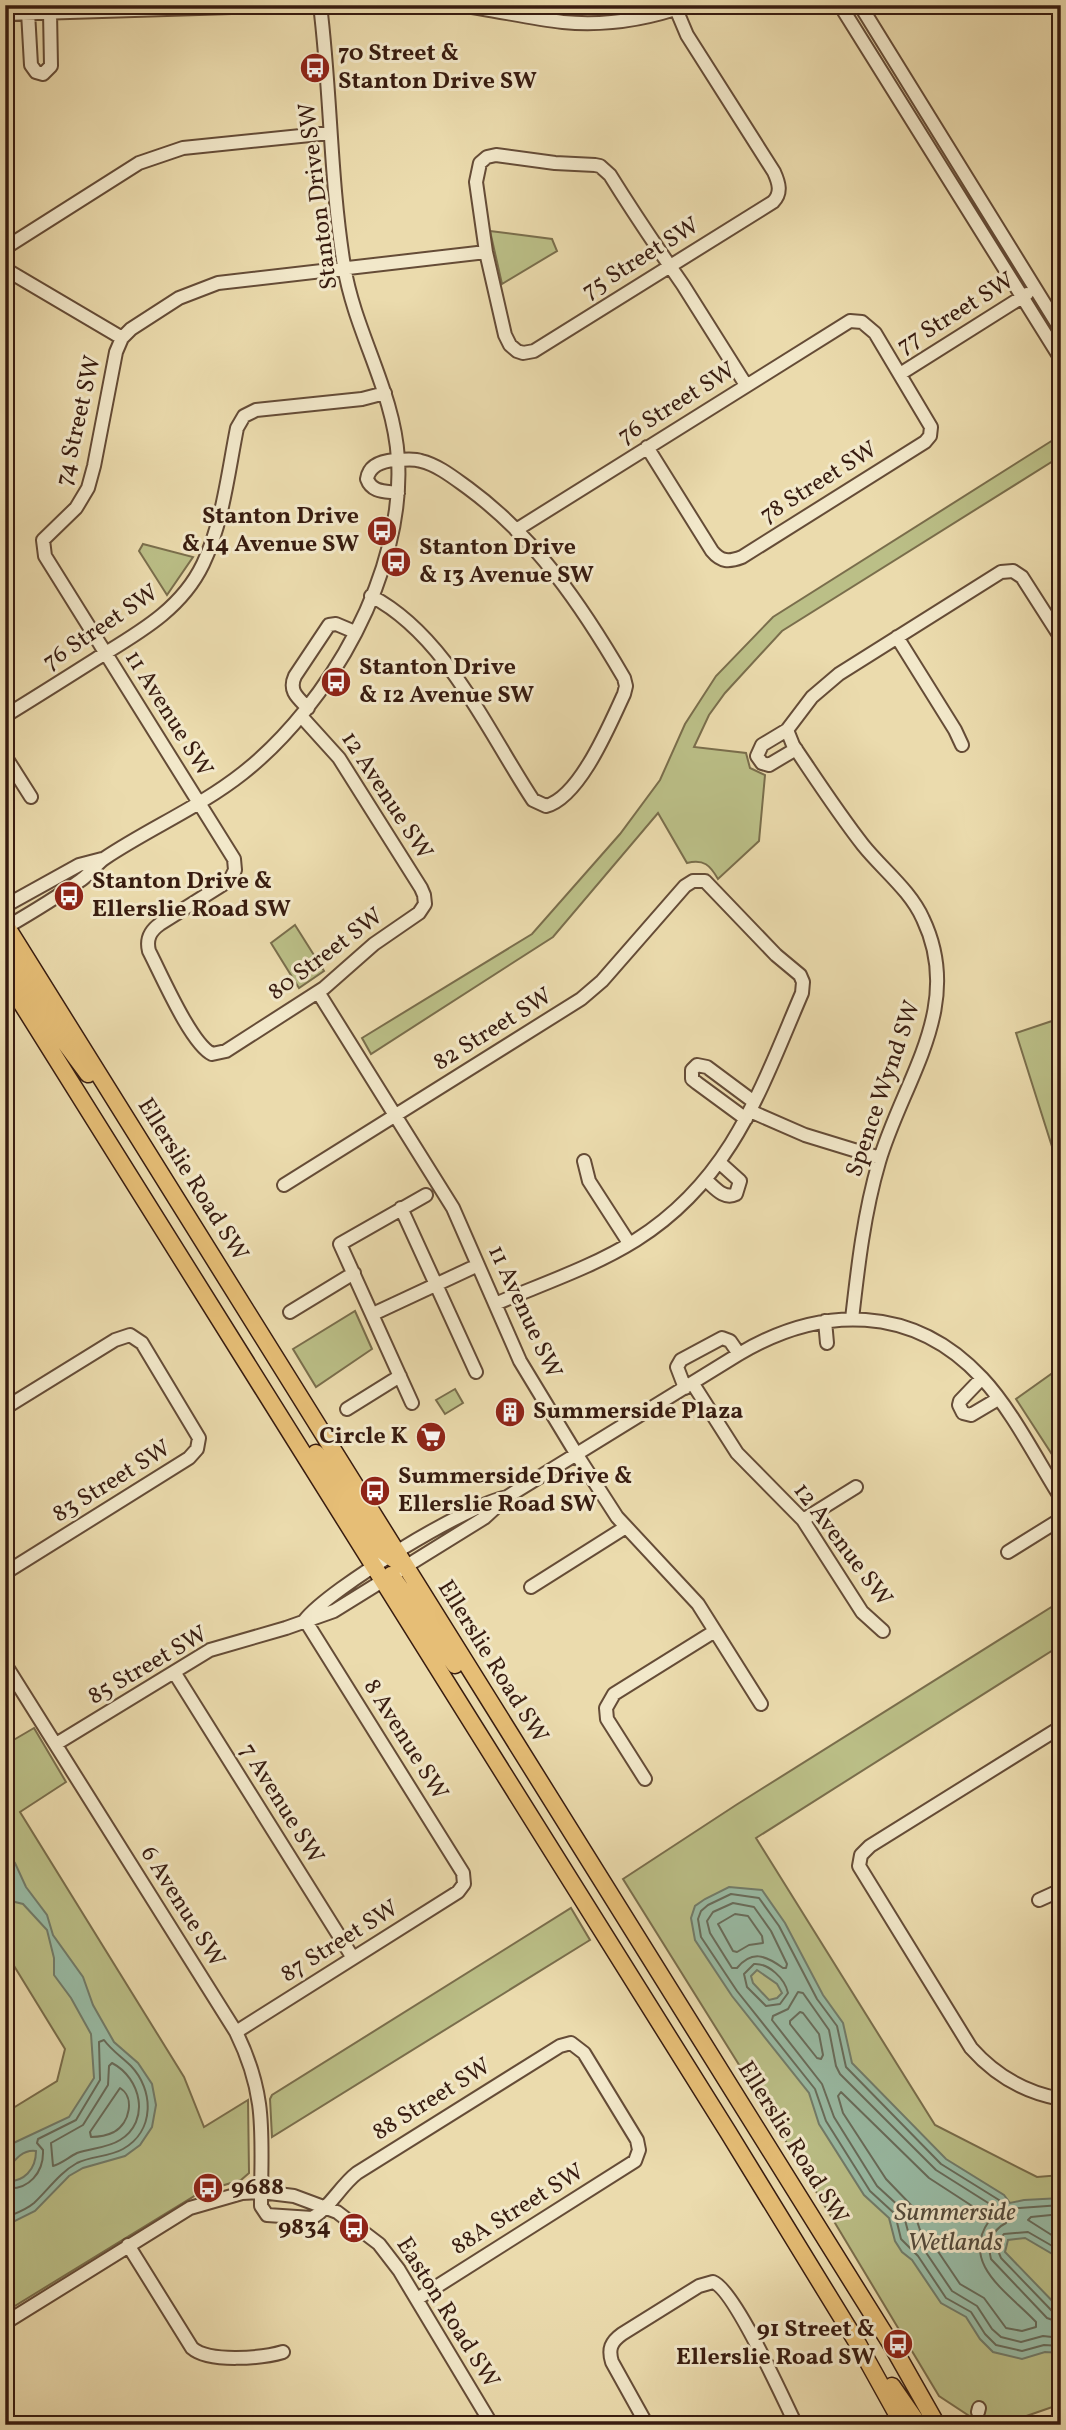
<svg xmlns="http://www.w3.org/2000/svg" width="1066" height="2430" viewBox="0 0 1066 2430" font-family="Vollkorn,serif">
<rect width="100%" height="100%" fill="#ebdbad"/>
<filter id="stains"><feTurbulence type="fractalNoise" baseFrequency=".00286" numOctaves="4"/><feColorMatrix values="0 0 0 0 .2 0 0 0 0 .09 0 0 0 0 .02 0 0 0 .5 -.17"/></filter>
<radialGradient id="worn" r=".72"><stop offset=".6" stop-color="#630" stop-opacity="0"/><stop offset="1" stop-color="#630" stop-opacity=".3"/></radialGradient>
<path fill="#bbbf87" stroke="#7a6e4c" stroke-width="2" d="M 490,231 L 552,239 L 557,251 L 502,284 Z
M 1061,435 L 1061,456 L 782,631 L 725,693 L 709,715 L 694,747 L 746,753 L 750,768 L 765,775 L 759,841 L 718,879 C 710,865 704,859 687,863 L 658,813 L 553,937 L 371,1054 L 362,1038 L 532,934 L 620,834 L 660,780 L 685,724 L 716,676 L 773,617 Z
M 143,544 L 193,557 L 167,595 L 139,551 Z
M 295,925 L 324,971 L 299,988 L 271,943 Z
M 1061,1018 L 1061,1175 L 1016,1033 Z
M 355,1311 L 372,1349 L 316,1387 L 293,1349 Z
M 1061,1367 L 1061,1455 L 1055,1459 L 1016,1399 Z
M 455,1389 L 463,1403 L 445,1414 L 436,1400 Z
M 1061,1601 L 1061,1645 L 756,1838 L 935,2125 L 1037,2177 L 1061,2175 L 1061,2404 L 1009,2422 L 974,2419 L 939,2396 L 761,2100 L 623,1879 L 736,1805 Z
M 34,1728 L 66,1782 L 20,1812 L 184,2077 L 204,2127 L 248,2100 L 249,2173 L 241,2180 L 201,2192 L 5,2312 L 5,2113 L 57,2081 L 65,2049 L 11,1961 L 5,1961 L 5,1745 Z
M 571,1908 L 590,1940 L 272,2137 L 270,2099 L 272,2095 Z"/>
<path fill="#99bca6" stroke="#727c6a" stroke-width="2" fill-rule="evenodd" d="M 5,1850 L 15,1863 L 26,1887 L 47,1915 L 53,1935 L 83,1977 L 93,2005 L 114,2042 L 138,2063 L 152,2084 L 156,2105 L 152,2127 L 140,2145 L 125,2156 L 83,2168 L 69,2176 L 35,2211 L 5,2226 L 5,2181 C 24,2183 36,2169 36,2151 C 22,2149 14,2161 5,2172 L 5,2147 L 69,2117 L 94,2078 L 91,2034 L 71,1998 L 54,1975 L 54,1958 L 47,1930 L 23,1904 L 7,1900 L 5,1898 Z
M 729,1887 L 762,1890 L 785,1923 L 823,1995 L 843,2023 L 852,2063 L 946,2159 L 1004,2195 L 1010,2203 L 1024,2200 L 1061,2198 L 1061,2259 L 1025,2238 L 1008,2240 L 1005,2252 L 1061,2310 L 1061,2353 L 1045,2352 L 1022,2359 L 993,2352 L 980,2339 L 966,2317 L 941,2303 L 912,2260 L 902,2252 L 895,2241 L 889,2218 L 864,2195 L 819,2124 L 809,2093 L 732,1996 L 695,1940 L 691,1918 L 695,1906 L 705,1899 ZM 757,1970 L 777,1984 L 782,1993 L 777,1998 L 769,2000 L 753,1983 L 751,1976 Z"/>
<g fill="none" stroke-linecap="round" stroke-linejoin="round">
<path stroke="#686c5b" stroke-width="2" d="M 733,1903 L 754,1907 L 771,1931 L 787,1964 L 786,1968 L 783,1968 C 765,1955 752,1950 737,1968 L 732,1968 L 710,1933 L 707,1921 L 713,1912 Z
M 735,1914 L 748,1916 L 762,1936 L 763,1943 L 749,1945 L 737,1952 L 733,1951 L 718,1924 Z
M 754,1964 C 769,1963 785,1979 788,1993 L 780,2004 L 766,2006 L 747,1987 L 744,1974 Z
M 800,2012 L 803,2013 L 819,2034 L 823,2055 L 821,2059 L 817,2058 L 790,2024 L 790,2021 Z
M 112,2063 C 141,2078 151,2121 120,2140 C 108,2148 91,2148 77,2153 C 69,2157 61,2164 53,2166 L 51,2143 L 83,2125 L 108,2085 L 109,2066 Z
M 120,2088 C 135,2097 130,2123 114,2132 C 108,2135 98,2137 91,2137 L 90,2132 Z
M 841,2092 L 929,2178 L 986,2215 L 989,2221 C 959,2264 1009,2293 1036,2322 L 1036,2327 L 1022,2331 L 1006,2328 L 984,2298 L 960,2284 L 933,2244 L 921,2233 L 912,2206 L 886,2179 L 843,2113 L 838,2096 Z
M 5,2188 C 29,2191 44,2172 43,2150 L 37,2143 L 38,2139 L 76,2120 L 100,2080 L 99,2042 L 104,2040 C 112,2051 122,2057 131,2066 C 154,2090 155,2131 123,2149 C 109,2157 91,2156 77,2163 C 59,2173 48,2190 34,2203 C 26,2210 14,2214 5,2218
M 1061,2205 L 1007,2209 L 999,2200 L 941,2164 L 846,2067 L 837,2026 L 817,1999 L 779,1926 L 759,1898 L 731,1894 L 708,1905 L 701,1911 L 698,1919 L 701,1937 L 737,1991 L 815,2089 L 826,2121 L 870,2191 L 895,2214 L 901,2239 L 918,2256 L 946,2298 L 971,2312 L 985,2334 L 996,2345 L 1022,2351 L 1044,2345 L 1061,2346
M 1061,2214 L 1031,2217 L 1028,2220 L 1061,2241
M 1061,2251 L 1028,2232 L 1004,2234 C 998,2240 997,2251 1001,2258 L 1053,2312 L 1061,2314
M 1061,2323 L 1047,2318 L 991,2259 C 987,2244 992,2230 1006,2223 L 1006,2219 L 993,2206 L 936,2170 L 840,2074 L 836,2066 L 829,2030 L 803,1993 L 798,1992 L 788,2009 L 773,2016 L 772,2020 L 822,2084 L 834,2117 L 877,2186 L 902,2209 L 909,2235 L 925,2251 L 952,2291 L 977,2306 L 992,2329 L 1001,2337 L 1021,2342 L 1043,2336 L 1061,2338"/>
<g stroke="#654c37" stroke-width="16">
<path id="minor" d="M 456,5 C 492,9 527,18 563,22 C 605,26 648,19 687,5
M 840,5 L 1061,359
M 860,5 L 1061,330
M 676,9 L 687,35 L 774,172 C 779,183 782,193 773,202 L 534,351 L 523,353 L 517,351 L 510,345 L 505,335 L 486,252 L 476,182 L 480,163 L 487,157 L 496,155 L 555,163 L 595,165 L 600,166 L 610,175 C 633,212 658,249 683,285 L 746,385
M 28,12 L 31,65 L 36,72 L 43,74 L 51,66 L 50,12
M 5,14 L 297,5
M 5,248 L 139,163 L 183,148 L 330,133
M 5,269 L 122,338
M 900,374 L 1027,294
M 516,530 L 850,321 L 862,322 L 875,333 L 931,427 L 930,436 L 925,442 L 742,557 C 729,562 721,562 712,551 L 647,447
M 371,596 C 446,635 488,732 533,800 L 546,806 C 580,797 610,724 624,694 L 626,686 L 624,678 C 582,606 536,538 468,488 C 454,478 438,465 421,461 C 413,458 404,460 395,460 C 382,461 369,465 367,479 C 372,493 386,491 398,493
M 897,637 L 955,730 L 962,745
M 308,708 C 298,698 288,691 295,676 L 329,625 L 336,624 L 355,632
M 5,716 C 36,697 66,678 96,659 C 138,633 181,610 203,564 C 223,522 228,473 237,428 L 244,416 L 256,410 L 362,399 L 385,393
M 301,716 L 339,758 L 421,888 L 424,895 L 425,904 L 419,913 L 374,944 L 324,988 L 226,1051 L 212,1054 C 191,1044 161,974 149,951 C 146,939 150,931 160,924 L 230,880 L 235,870 L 234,859 L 45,556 L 43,540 L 76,508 L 88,488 L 94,466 L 116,352 L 122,338 L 131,329 L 179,298 L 218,283 L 486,252
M 787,730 L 762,745 L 757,756 L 762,763 L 769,765 L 796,749
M 5,756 L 31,797
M 5,906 L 79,865 L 102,859
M 5,928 C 31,913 56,898 81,880 C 90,874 96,864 105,858 C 150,828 200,807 243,773 C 330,704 405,572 398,459 C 394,391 355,333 344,266 C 330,180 331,92 320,5
M 318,992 L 453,1208 L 520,1361 L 577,1455 L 617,1517 L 698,1604 L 761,1704
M 750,1111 L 805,1135 L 880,1158
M 746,1119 L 697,1083 L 692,1079 L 692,1070 L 697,1065 L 707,1067 L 754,1102
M 584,1161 L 589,1181 L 629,1243
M 706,1180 C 715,1188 724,1200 736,1194 L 740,1181 L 720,1163
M 284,1185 L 581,999 L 602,981 L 685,886 L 693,881 L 705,881 L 776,955 L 800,975 L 803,982 L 802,993 C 760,1091 731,1180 636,1240 C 593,1267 542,1284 495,1304
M 401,1208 L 476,1372
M 290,1312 L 354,1273
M 373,1314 L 478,1265
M 852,1319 C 858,1266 864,1213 879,1162 C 903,1080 965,1007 923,919 C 910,890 883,870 863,845 C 838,813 816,779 793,745 L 787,730 L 812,697 L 839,674 L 1001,572 L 1013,571 L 1022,577 L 1061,638
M 825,1321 L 827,1343
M 982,1378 L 960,1401 L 959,1405 L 963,1413 L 971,1415 L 998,1399
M 693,1384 L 737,1453 L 803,1520 L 862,1612 L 883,1631
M 685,1388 L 677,1367 L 681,1360 L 722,1338 L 730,1341 L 739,1354
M 412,1403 L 340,1244 L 426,1195
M 5,1408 L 115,1340 L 130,1335 L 142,1343 L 199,1438 L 197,1449 L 189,1458 L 5,1573
M 347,1409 L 400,1376
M 803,1520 L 856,1487
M 1008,1552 L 1061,1519
M 531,1587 L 626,1527
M 305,1620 C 329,1589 468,1504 507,1497
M 5,1664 L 236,2032 C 268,2097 261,2136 261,2206 L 267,2215 L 312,2218 C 330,2208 340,2186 357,2173 L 560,2046 L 571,2043 L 584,2053 L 637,2140 L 639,2150 L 635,2161 L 417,2299
M 174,1672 L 353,1958
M 1061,1727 L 870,1846 L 861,1855 L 859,1866 L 971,2048 C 995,2075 1026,2093 1061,2099
M 56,1744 L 210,1650 L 286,1628 L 334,1611 L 484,1518 L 507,1497 L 739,1354 C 821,1305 913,1304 982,1378 C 1012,1410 1037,1460 1061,1498
M 645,1779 L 607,1719 L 606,1708 L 614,1694 L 715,1631
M 1039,1900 L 1061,1890
M 236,2032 L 458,1892 L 464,1884 L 463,1873 L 305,1620
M 128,2245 L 192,2348 C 209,2363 263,2358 283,2352
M 5,2323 L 190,2208 L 242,2193 L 261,2192 L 294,2196 L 337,2212 L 379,2244 L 399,2270 L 492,2425
M 978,2412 L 979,2408
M 647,2425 L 612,2362 C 608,2349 611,2342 622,2334 L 699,2286 L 713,2282 C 734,2289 784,2400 796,2425"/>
</g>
<g stroke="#381c10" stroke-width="19">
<path id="major" d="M 5,924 L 894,2349 L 937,2425
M 5,950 L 57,1032 L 88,1074
M 5,977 L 728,2132 L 858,2344 L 903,2425
M 316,1453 L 381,1550 L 402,1565
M 391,1575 L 455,1665
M 892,2386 L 919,2425
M 1051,2425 L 1059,2422"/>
</g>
<use href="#minor" stroke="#f2e8ca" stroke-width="12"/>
<use href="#major" stroke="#e6be76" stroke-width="16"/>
</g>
<defs>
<g id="bus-disc" transform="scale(1.575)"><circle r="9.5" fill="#8f2418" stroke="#f2e8ca"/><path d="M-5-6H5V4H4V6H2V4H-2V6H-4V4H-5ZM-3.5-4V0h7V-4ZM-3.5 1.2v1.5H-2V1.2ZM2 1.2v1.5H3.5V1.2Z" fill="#fff"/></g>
<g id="building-disc" transform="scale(1.575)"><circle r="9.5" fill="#8f2418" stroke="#f2e8ca"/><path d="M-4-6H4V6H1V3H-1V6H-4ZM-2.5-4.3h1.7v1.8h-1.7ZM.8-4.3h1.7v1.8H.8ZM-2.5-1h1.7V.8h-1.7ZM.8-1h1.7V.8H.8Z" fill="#fff"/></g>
<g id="supermarket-disc" transform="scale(1.575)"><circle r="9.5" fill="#8f2418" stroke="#f2e8ca"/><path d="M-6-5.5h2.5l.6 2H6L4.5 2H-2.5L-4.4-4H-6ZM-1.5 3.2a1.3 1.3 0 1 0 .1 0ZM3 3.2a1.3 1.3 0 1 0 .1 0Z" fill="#fff"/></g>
</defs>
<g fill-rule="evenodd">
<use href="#bus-disc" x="315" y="68"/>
<use href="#bus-disc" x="382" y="531"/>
<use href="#bus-disc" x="396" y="562"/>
<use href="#bus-disc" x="336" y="682"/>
<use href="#bus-disc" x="69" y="896"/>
<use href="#building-disc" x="510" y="1412"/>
<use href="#supermarket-disc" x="431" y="1437"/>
<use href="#bus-disc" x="375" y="1491"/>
<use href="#bus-disc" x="208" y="2188"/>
<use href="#bus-disc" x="354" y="2228"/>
<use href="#bus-disc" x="898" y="2344"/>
</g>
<g text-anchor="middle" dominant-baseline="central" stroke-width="6" stroke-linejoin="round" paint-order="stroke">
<g font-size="24" font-weight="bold" fill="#381c10" stroke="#f2e8ca" text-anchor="start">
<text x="338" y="54">70 Street &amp;<tspan x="338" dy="28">Stanton Drive SW</tspan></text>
<text x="359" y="517" text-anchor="end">Stanton Drive<tspan x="359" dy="28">&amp; 14 Avenue SW</tspan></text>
<text x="419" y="548">Stanton Drive<tspan x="419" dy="28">&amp; 13 Avenue SW</tspan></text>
<text x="359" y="668">Stanton Drive<tspan x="359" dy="28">&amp; 12 Avenue SW</tspan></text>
<text x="92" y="882">Stanton Drive &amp;<tspan x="92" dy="28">Ellerslie Road SW</tspan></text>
<text x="533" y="1412">Summerside Plaza</text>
<text x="408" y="1437" text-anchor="end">Circle K</text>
<text x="398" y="1477">Summerside Drive &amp;<tspan x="398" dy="28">Ellerslie Road SW</tspan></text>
<text x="231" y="2188">9688</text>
<text x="331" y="2228" text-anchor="end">9834</text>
<text x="875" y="2330" text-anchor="end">91 Street &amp;<tspan x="875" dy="28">Ellerslie Road SW</tspan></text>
</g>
<g font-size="24" fill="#381c10" stroke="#f2e8ca">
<text transform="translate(319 196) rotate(-97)">Stanton Drive SW</text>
<text transform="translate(641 259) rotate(-32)">75 Street SW</text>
<text transform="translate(956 314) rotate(-32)">77 Street SW</text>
<text transform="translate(677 404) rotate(-32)">76 Street SW</text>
<text transform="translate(79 421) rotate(-77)">74 Street SW</text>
<text transform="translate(819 483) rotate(-32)">78 Street SW</text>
<text transform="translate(101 628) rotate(-34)">76 Street SW</text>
<text transform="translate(168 714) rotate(58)">11 Avenue SW</text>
<text transform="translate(386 796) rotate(57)">12 Avenue SW</text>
<text transform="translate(326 955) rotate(-37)">80 Street SW</text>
<text transform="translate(493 1030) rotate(-32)">82 Street SW</text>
<text transform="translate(884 1089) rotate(-71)">Spence Wynd SW</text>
<text transform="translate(192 1180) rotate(58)">Ellerslie Road SW</text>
<text transform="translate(524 1312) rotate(65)">11 Avenue SW</text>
<text transform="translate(112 1482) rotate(-32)">83 Street SW</text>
<text transform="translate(842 1545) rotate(53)">12 Avenue SW</text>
<text transform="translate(492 1662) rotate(58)">Ellerslie Road SW</text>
<text transform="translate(148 1666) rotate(-30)">85 Street SW</text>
<text transform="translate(405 1740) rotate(58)">8 Avenue SW</text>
<text transform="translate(281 1804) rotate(58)">7 Avenue SW</text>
<text transform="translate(182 1907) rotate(58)">6 Avenue SW</text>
<text transform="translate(340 1942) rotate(-32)">87 Street SW</text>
<text transform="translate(432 2100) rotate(-32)">88 Street SW</text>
<text transform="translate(792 2143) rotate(58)">Ellerslie Road SW</text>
<text transform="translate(518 2210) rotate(-32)">88A Street SW</text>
<text transform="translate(447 2313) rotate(58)">Easton Road SW</text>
</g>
<g font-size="26" font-style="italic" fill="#554c3d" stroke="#f2e8ca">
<text x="955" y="2213">Summerside<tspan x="955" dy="30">Wetlands</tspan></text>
</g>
</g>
<rect width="1066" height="2430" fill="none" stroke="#ebdbad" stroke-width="28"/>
<rect x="7" y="7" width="1052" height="2416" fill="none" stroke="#381c10" stroke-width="3.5"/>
<rect x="14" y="14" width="1038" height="2402" fill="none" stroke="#381c10" stroke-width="2"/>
<rect width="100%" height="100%" filter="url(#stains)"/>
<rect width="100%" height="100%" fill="url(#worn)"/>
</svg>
